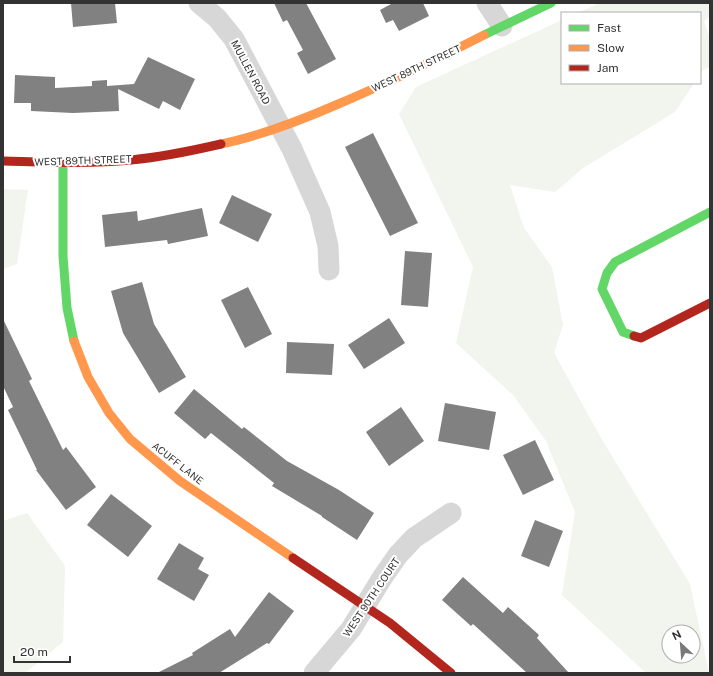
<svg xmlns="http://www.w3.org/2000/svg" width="713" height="676" viewBox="0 0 713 676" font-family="'Public Sans',sans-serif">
<rect width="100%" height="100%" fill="#fff"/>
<path fill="#f1f5ed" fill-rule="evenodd" d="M 600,3 L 710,3 L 710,15 L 704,22 L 710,38 L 710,67 L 703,70 L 700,74 L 700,13 L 578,13 Z
M 562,20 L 562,83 L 694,83 L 675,112 L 583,168 L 555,192 L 510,185 L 524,228 L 552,267 L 563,325 L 554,353 L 601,438 L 690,584 L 709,673 L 646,673 L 562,595 L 575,512 L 546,441 L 513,395 L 456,343 L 473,267 L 399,114 L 416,87 ZM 669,632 L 693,632 L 693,656 L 669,656 Z
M 3,189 L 28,190 L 17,264 L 3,269 Z
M 27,513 L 65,566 L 63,642 L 25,673 L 3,673 L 3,521 Z"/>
<path fill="#818181" d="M 71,3 L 115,3 L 117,23 L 73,27 Z
M 274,3 L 306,3 L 336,59 L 308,74 L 297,53 L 303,50 L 287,20 L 283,22 Z
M 393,3 L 423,3 L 429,16 L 399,31 L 393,20 L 386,23 L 380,10 Z
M 148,57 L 195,79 L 180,110 L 163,101 L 159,109 L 118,89 L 119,111 L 73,113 L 31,111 L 31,103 L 14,103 L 15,75 L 55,77 L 55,88 L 92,86 L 92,81 L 107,80 L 107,86 L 134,84 Z
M 373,133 L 418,223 L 390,236 L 345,147 Z
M 232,195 L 272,214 L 258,242 L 219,223 Z
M 202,208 L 208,236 L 168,244 L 167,240 L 105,247 L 102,215 L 137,211 L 138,221 Z
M 405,251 L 432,253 L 428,307 L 401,305 Z
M 142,282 L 154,324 L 186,377 L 159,393 L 123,333 L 111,291 Z
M 248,287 L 272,334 L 245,348 L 221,300 Z
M 389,318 L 405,343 L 364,369 L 348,345 Z
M 3,319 L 32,379 L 29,381 L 63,450 L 66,447 L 96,487 L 66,510 L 36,470 L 37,470 L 8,410 L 13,407 L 3,386 Z
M 287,342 L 334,344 L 332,375 L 286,373 Z
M 194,389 L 242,429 L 244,427 L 287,461 L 339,490 L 374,513 L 357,540 L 322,517 L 322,516 L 272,486 L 274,483 L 211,433 L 205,439 L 174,413 Z
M 445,403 L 496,412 L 489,450 L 438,441 Z
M 401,407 L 424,441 L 389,466 L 366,432 Z
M 535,440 L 554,480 L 523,495 L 503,455 Z
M 111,494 L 152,526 L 128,557 L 87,525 Z
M 535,520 L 563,531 L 549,567 L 521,556 Z
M 179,543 L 204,558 L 198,569 L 209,575 L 194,601 L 157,579 Z
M 463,577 L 503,613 L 508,607 L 539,635 L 537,638 L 569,673 L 527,673 L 473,624 L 471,626 L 442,600 Z
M 269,592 L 294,611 L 269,644 L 267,643 L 219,673 L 157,673 L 193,655 L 192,653 L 230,629 L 235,637 Z"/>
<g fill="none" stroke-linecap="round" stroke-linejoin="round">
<path stroke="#d7d7d7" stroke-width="21" d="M 199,3 L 217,18 L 234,39 L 292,149 L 320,212 L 328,246 L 329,270
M 487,3 L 502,26
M 314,673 L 351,629 L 382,578 L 398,555 L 414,538 L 451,513"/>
<path stroke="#63d668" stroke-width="9" d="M 484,35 L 551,3
M 63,162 L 63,256 L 67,308 L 74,341
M 634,336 L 623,332 L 602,289 L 607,273 L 615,262 L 710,212"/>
<path stroke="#ff974d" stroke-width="9" d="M 221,144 C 261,136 299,121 336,105 C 386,84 435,60 484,35
M 74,341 L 88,377 L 109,413 L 130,439 L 180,481 L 293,558"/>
<path stroke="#b3261e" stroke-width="9" d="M 3,161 C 46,162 89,164 131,160 C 161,157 191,151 221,144
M 634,336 L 641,338 L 710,303
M 293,558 L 390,623 L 451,673"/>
</g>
<g text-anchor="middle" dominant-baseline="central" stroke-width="4" stroke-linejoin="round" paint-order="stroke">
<g font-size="10" fill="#333" stroke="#fff">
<text transform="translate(416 68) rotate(-25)">WEST 89TH STREET</text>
<text transform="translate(251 72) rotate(62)">MULLEN ROAD</text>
<text transform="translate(83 160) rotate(-2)">WEST 89TH STREET</text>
<text transform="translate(178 463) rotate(38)">ACUFF LANE</text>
<text transform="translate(371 597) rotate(-56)">WEST 90TH COURT</text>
</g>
</g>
<rect width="713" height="676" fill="none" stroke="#333333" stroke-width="8"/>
<rect x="561" y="12" width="140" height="72" fill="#ffffff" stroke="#adadad"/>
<rect x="569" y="25" width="20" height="6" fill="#63d668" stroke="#adadad"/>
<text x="597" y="32" font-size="12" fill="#333333">Fast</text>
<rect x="569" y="45" width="20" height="6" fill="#ff974d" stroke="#adadad"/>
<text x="597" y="52" font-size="12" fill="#333333">Slow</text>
<rect x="569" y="65" width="20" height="6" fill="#b3261e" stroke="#adadad"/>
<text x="597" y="72" font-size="12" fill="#333333">Jam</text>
<g transform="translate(681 644) rotate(334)"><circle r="19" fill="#ffffff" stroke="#adadad"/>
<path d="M0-3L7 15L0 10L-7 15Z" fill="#7a7a7a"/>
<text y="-6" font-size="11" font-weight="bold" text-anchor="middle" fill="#333333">N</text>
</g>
<path d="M14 656v6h56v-6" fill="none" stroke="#333333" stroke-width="2"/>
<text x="20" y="656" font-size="12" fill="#333333" stroke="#ffffff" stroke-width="3" paint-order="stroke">20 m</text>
</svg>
